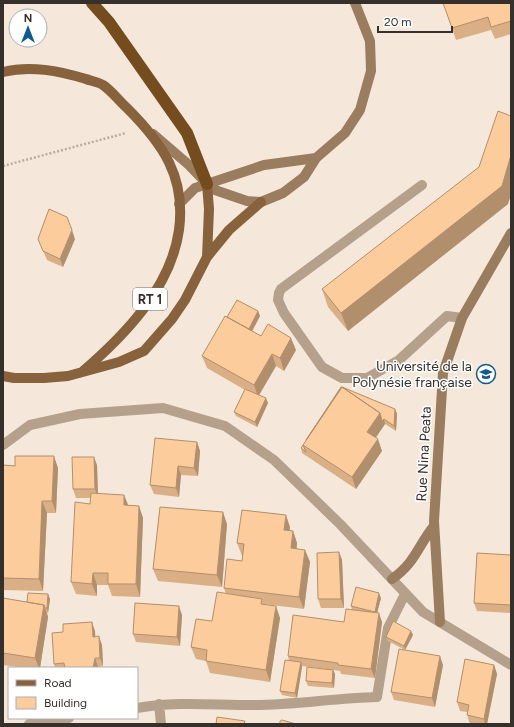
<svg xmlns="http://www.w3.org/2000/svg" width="514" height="727" viewBox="0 0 514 727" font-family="Figtree,sans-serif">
<rect width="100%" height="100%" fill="#f5e8db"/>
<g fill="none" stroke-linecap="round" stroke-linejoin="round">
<path stroke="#b8ada3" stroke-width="2.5" stroke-dasharray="2 2" stroke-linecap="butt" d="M 3,166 L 126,133"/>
<path stroke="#b5a08c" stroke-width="10" d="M 422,185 L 281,289 L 279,293 L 278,300 L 284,313 L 322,367 L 342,378 L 367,378 L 399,360 L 447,316 L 462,318"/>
<path stroke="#b5a08c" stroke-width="10" d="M 3,445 L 30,425 L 80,414 L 163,408 L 225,426 L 274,460 L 340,524 L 423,612 L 511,665
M 159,704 L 161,724
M 137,708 C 176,701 213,705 252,705 C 294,705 335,698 377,697 L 388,628 L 405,594
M 29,724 L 69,718"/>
<path stroke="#9a7c5f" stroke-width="10" d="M 153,134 L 189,165 L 212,189 L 247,201 L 261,202 L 283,193 L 304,177 L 316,158 L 345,133 L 360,110 L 371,71 L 370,41 L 355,3
M 179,204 L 195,188 L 264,165 L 316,158
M 392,579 C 416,562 417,547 434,526
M 440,622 L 434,521 L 443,373 L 462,318 L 511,233"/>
<path stroke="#87623d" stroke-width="10" d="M 3,72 C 31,65 59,71 86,79 C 91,81 99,82 103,85 C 112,91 119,101 127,108 C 163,144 186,177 179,230 C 171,288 124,336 82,372
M 207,184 L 209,209 L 207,257
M 3,376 L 14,378 L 44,378 L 68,376 L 119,362 L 144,351 L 172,319 L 185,300 L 207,257 L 229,230 L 261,202"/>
<path stroke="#754c1d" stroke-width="12" d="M 92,3 L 109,22 L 187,133 L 207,184"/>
</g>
<path fill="#daaf86" d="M 511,3 L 511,34 L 495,39 L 491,30 L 456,40 L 452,28 Z
M 508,204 L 348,331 L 328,307 L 322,289 Z
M 38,239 L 75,239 L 63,267 L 47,260 Z
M 258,311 L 260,316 L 252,331 L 261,336 L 296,350 L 284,371 L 276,366 L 259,395 L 268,403 L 257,427 L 236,416 L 234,412 L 245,390 L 207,368 L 202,356 L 227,317 Z
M 341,387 L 395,409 L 397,414 L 396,431 L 385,424 L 376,438 L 382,451 L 356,489 L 302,453 L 301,448 Z
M 197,442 L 200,451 L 198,476 L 181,475 L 179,497 L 154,494 L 150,485 Z
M 3,465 L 58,468 L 56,513 L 47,513 L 43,591 L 3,590 Z
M 97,465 L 98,493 L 128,505 L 139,506 L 143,518 L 140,597 L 112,596 L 108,585 L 97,585 L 97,596 L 76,594 L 71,582 L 90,504 L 90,498 L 76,498 L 73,489 Z
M 227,524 L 222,587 L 158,581 L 153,569 Z
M 290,527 L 290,530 L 293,531 L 297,543 L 297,549 L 305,550 L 310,562 L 304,609 L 264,604 L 280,618 L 270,682 L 210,673 L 206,661 L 196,659 L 191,647 L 212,621 L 226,594 L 224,588 L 242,561 L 243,556 L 242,556 L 237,543 Z
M 339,552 L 342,560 L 344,608 L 321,608 L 318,599 Z
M 511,555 L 511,613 L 477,611 L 474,603 Z
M 48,594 L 50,599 L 48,613 L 47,612 L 48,617 L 40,668 L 26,668 L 3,665 L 3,598 L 27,602 Z
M 381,598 L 377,613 L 382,622 L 375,678 L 341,674 L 340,671 L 333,670 L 335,674 L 334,688 L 308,686 L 306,681 L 327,669 L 302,666 L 297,698 L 282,695 L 280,691 L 289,661 L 288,656 L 344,622 L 352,610 L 351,606 Z
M 182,615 L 180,646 L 136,642 L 133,634 Z
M 95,631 L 95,636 L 102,645 L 103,666 L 98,667 L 97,668 L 55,668 L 54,664 Z
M 411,631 L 413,635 L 405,650 L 443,665 L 435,707 L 394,700 L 391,692 L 405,650 L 388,641 L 386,637 Z
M 494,665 L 497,674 L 487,724 L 470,724 L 467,715 L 467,712 L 460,711 L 457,702 Z"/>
<path fill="#b18f6d" d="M 511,155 L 511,195 L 508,204 L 348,331 L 341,313 Z
M 72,230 L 75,239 L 63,267 L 60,259 Z
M 258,311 L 260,316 L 250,335 L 248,330 Z
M 291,338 L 296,350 L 284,371 L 280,358 Z
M 272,354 L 276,366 L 258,397 L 254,385 Z
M 266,398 L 268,403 L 257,427 L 255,422 Z
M 395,409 L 397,414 L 396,431 L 394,426 Z
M 380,413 L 384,419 L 385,424 L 371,444 L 367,432 Z
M 378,439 L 382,451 L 356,489 L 352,477 Z
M 197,442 L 200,451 L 198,476 L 194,468 Z
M 54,456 L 58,468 L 56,513 L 52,501 Z
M 94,457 L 97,465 L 98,498 L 95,489 Z
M 178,466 L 181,475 L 179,497 L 176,488 Z
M 124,495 L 129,507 L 124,505 Z
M 42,501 L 47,513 L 43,591 L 39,579 Z
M 139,506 L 143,518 L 140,597 L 136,584 Z
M 223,512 L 227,524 L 222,587 L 217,575 Z
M 286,515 L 290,527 L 288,542 L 284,530 Z
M 293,531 L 297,543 L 295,560 L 291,548 Z
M 305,550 L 310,562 L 304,609 L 299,597 Z
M 339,552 L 342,560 L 344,608 L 341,599 Z
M 93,573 L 97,585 L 97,596 L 92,584 Z
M 379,593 L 381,598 L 376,617 L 375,612 Z
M 48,594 L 50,599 L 48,613 L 47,608 Z
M 44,605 L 48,617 L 40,668 L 39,668 L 35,658 Z
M 179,606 L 182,615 L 180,646 L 177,637 Z
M 276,606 L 280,618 L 270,682 L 266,670 Z
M 379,613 L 382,622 L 375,678 L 371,669 Z
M 92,622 L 95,631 L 96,645 L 93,637 Z
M 411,631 L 413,635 L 405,650 L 404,646 Z
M 99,636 L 102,645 L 103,666 L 100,658 Z
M 440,656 L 443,665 L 435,707 L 432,698 Z
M 95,658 L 98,667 L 97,668 L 93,668 Z
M 301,662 L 302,667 L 297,698 L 295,693 Z
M 494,665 L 497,674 L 487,724 L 485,724 L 484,719 Z
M 333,670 L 335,674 L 334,688 L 332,683 Z"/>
<path fill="#fdcc9c" stroke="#b18f6d" d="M 443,3 L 511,3 L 511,21 L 491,27 L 488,17 L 452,28 Z
M 498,111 L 511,116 L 511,155 L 502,186 L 341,313 L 322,289 L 479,167 Z
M 49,209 L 67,217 L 72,230 L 60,259 L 43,251 L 38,239 Z
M 237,300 L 258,311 L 249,329 L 227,317 Z
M 225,316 L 261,336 L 268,324 L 291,338 L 280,358 L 272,354 L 254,385 L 202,356 Z
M 341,387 L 342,387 L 306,440 Z
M 342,387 L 380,413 L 367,432 L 378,439 L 352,477 L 303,445 Z
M 342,387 L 395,409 L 394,426 L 384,419 L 382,421 L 380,413 Z
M 245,389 L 266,398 L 255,422 L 234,412 Z
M 155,438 L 197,442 L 194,468 L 178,466 L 176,488 L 150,485 Z
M 303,445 L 306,452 L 301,448 Z
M 15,456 L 54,456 L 52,501 L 42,501 L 39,579 L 3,578 L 3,465 L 15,466 Z
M 72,457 L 94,457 L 95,489 L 73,489 Z
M 91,493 L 124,495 L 124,505 L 139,506 L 136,584 L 108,584 L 108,573 L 93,573 L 92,584 L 71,582 L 75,502 L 90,504 Z
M 160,507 L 223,512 L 217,575 L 153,569 Z
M 242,510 L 286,515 L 284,530 L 293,531 L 291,548 L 305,550 L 299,597 L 224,588 L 227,559 L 242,561 L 244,544 L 237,543 Z
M 339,552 L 341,599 L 318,599 L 317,553 Z
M 477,553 L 511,555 L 511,605 L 474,603 Z
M 356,587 L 379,593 L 375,612 L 351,606 Z
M 217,592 L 262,599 L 261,604 L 276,606 L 266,670 L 206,661 L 207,650 L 191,647 L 196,619 L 212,621 Z
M 28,593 L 48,594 L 47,608 L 45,608 L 44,605 L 27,602 Z
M 3,598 L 44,605 L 35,658 L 3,653 Z
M 135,603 L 179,606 L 177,637 L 133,634 Z
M 346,609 L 379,613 L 371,669 L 338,665 L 338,663 L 288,656 L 293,615 L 344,622 Z
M 393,621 L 411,631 L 404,646 L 386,637 Z
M 92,622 L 93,637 L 99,636 L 100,658 L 95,658 L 93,668 L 65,668 L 64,663 L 54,664 L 52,633 L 63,632 L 63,624 Z
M 399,649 L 440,656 L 432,698 L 391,692 Z
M 465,659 L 494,665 L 484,719 L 467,715 L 469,705 L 457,702 Z
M 285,660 L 301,662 L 295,693 L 280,691 Z
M 307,667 L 333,670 L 332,683 L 306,681 Z
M 217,717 L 245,721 L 244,724 L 216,724 Z
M 282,720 L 296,724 L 280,724 L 280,721 Z"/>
<defs>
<g id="university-ring" transform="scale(1)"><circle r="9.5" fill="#fff" stroke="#0f5a8e" stroke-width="1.5"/><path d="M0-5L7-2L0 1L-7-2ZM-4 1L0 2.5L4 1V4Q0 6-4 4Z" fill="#0f5a8e"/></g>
</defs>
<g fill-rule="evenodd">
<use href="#university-ring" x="486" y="374"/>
</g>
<g text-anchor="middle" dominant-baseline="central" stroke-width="3" stroke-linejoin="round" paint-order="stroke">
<rect fill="#fff" stroke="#726e6b" stroke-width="1" x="133" y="288" width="34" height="22" rx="3"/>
<g font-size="13" font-weight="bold" fill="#36302c">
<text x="150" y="299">RT 1</text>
</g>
<g font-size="14" fill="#36302c" stroke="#fff" text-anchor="end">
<text x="472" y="366">Université de la<tspan x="472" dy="16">Polynésie française</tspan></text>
</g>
<g font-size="14" fill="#36302c" stroke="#fff">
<text transform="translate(424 454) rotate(-87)">Rue Nina Peata</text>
</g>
</g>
<rect width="514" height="727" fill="none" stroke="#36302c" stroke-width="8"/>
<rect x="8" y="667" width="130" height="52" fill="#ffffff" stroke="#afacab"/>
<rect x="16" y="680" width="20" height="6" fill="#87623d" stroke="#afacab"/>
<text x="44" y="687" font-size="12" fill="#36302c">Road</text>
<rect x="16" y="697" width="20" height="12" fill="#fdcc9c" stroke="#afacab"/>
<text x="44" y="707" font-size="12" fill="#36302c">Building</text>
<g transform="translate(28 28)"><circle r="19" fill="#ffffff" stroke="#afacab"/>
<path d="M0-3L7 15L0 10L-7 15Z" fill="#0f5a8e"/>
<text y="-6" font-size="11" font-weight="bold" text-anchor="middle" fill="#36302c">N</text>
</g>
<path d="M378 26v6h74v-6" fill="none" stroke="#36302c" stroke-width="2"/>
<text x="384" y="26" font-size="12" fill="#36302c" stroke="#ffffff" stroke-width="3" paint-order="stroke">20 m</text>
</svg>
